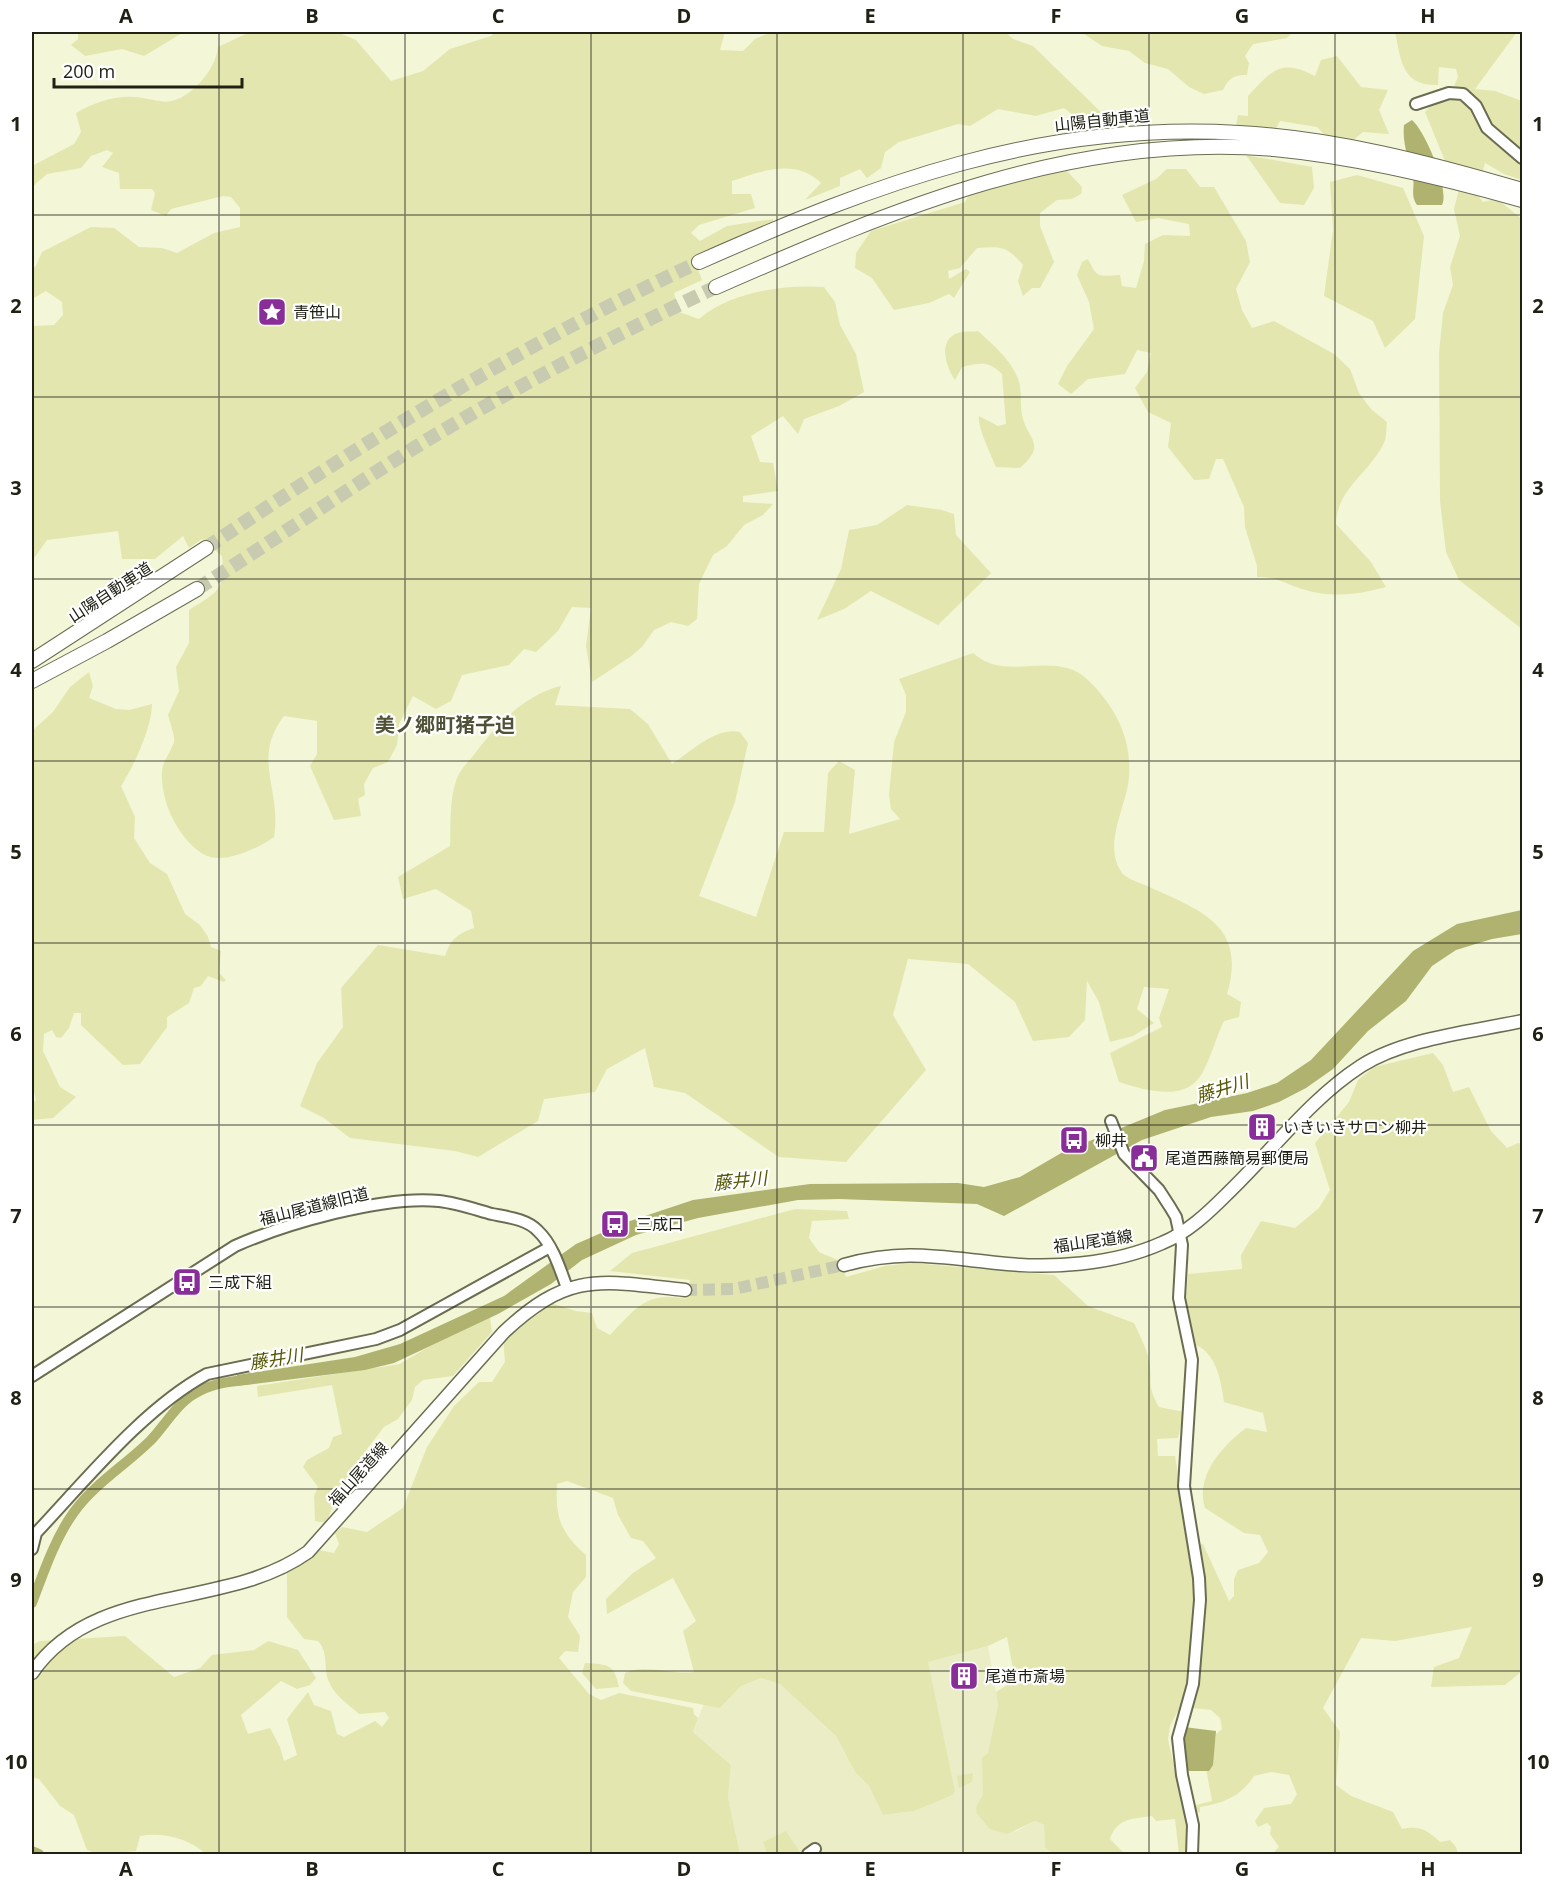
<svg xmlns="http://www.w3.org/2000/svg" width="1554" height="1886" viewBox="0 0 1554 1886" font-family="'Open Sans','Noto Sans JP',sans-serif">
<rect width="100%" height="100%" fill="#f3f6d7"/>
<path fill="#eaedc6" d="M 988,1646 L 998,1704 L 983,1794 L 976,1807 L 1015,1832 L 1035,1821 L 1044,1825 L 1045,1848 L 1054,1854 L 740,1854 L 728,1798 L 731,1765 L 693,1732 L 704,1704 L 720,1708 L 741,1686 L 761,1678 L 780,1684 L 836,1736 L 855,1772 L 869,1786 L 883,1815 L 914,1811 L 953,1795 L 955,1791 L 927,1662 Z"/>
<path fill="#e3e7af" d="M 78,32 L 184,32 L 144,56 L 122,49 L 85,56 L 71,45 L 78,39 Z
M 250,32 L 337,32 L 356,40 L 391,81 L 423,71 L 450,49 L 491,36 L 496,32 L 725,32 L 720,50 L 743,51 L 755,39 L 771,32 L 1006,32 L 1013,39 L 1033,46 L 1105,116 L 1107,128 L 1092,130 L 1064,108 L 1036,116 L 998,109 L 970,126 L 958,124 L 899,142 L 885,152 L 881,168 L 867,178 L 860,169 L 840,178 L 840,186 L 805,200 L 821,183 C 796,158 761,171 732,181 L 732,194 L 751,194 L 755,208 L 699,225 L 691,233 L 700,241 L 727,226 L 773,219 L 773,223 L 693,256 L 702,280 L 674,293 L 679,312 L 699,319 C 730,292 784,284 824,287 L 835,302 L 840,325 L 856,354 L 864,392 L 839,406 L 804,419 L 798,434 L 783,416 L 751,436 L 760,462 L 773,463 L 778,491 L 743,496 L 743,502 L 773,504 L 763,515 L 744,525 L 727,546 L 713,555 L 699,584 L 697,619 L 688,626 L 671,622 L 654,630 L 642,647 L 630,657 L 592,682 L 586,646 L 591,608 L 572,607 L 558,631 L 536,652 L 524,649 L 509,665 L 462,675 L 451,701 L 436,709 L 413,696 L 399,724 L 397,745 L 388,762 L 373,768 L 364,784 L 365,795 L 358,799 L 361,816 L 334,820 L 310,766 L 317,754 L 317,721 L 284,716 C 251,759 282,789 274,837 C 259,848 223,865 205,855 C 179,841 160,801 162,772 C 162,762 171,752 174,742 C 175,735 170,723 168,715 L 179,691 L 176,667 L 189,643 L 189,610 C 217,592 226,591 222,556 L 202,539 L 189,548 L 183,536 L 155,559 L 122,559 L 118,531 L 47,540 L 32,561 L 32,326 L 54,325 L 63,315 L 62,302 L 46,291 L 32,299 L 32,269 L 36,266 L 42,252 L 91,227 L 114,228 L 139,247 L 162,248 L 177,253 L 214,233 L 240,227 L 240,208 L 231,197 L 223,196 L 171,209 L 166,216 L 151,210 L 155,193 L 152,189 L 120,189 L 119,173 L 102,167 L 113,153 L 107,150 L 91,156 L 81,168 L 47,174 L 32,187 L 32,166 L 74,144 L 81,132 L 76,113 C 97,101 119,94 143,98 C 151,99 163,103 171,101 C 192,97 216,69 218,47 Z
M 1081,32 L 1293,32 L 1287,38 L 1253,44 L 1245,56 L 1249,63 L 1247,75 C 1234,74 1228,79 1223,90 L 1204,94 L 1189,87 L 1168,69 L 1145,63 L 1129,51 L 1102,46 Z
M 1395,32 L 1517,32 L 1475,89 L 1495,91 L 1522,101 L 1522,154 L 1496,131 L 1469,93 L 1454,86 L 1458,77 L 1456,69 L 1439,67 L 1438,85 C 1402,86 1401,61 1395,32 Z
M 1337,56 L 1361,87 L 1388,90 L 1379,110 L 1389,134 L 1363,132 L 1352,141 L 1326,136 L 1317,127 L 1280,121 L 1275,130 L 1236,126 L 1238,115 L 1248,116 L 1248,96 C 1272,70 1281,58 1315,76 L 1321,60 Z
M 1449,97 L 1457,97 L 1467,102 L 1522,161 L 1522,180 L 1504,174 L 1485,163 L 1483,171 L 1445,161 L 1425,112 L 1436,101 Z
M 1246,155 L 1312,167 L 1314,188 L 1304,205 L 1280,203 Z
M 1065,169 L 1082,187 L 1081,194 L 1072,199 L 1057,200 L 1040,213 L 1040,226 L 1054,262 L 1040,288 L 1032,288 L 1023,296 L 1018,281 L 1023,265 C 1007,246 1001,246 977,248 L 960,268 L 948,271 L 949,279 L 966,269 L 970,272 L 954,298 L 949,294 L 929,303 L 894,310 L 872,278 L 855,268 L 856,253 L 871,231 L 965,202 L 971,192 Z
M 1167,169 L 1186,169 L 1200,187 L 1214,187 L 1246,241 L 1250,262 L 1236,289 L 1242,310 L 1252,328 L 1274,321 L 1334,354 L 1350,369 L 1359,393 L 1371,409 L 1387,422 C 1386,429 1387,439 1383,445 C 1368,474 1337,489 1336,524 L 1371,562 L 1386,587 C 1358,595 1330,598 1302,589 C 1283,583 1279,577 1257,577 L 1257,566 L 1245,527 L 1244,507 L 1223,459 L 1216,459 L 1209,479 L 1194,480 L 1168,447 L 1171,423 L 1148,412 L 1135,388 L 1147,372 L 1151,353 L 1137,350 L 1125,374 L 1088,379 L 1071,394 L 1058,384 L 1067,366 L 1094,329 L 1089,302 L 1077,275 L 1082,262 L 1088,259 C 1097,279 1100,276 1120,275 L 1122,286 L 1136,288 L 1144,261 L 1145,244 L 1163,235 L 1190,236 L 1189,224 L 1158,218 L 1136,222 L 1122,195 L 1156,179 Z
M 1357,175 L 1403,188 L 1424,236 L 1415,319 L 1385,348 L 1373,321 L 1324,296 L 1333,230 L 1330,182 Z
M 1459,189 L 1477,194 L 1483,202 L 1497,199 L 1522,219 L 1522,629 L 1459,580 L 1446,552 L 1440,501 L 1439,353 L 1443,313 L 1453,285 L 1450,267 L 1460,236 L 1454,209 Z
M 978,331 C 993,345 1013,361 1019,382 C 1022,392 1020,404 1022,415 C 1027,440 1048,443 1020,468 L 996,467 C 991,455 977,426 979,416 L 998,426 L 1006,424 L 1002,374 C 989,360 979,363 962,367 L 955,380 C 945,366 936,335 963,332 C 968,331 973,332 978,331 Z
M 907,505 L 942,510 L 954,514 L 956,535 L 991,573 L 938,625 L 871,591 L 844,609 L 817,620 L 841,569 L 849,530 L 877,525 Z
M 973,653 C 1007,684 1054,648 1088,680 C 1115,706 1132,738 1129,777 C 1127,806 1101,847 1123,874 C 1128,879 1140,883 1147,886 C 1199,910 1248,924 1227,994 L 1241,1002 L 1239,1017 L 1224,1021 C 1216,1037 1209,1065 1199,1078 C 1181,1102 1141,1089 1119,1082 L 1110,1053 L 1162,1027 L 1159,1018 L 1169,989 L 1144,987 L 1137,1009 L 1154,1023 L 1133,1036 L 1110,1042 L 1099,1002 L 1087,981 L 1085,1020 L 1069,1037 L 1033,1041 L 1015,1002 L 968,964 L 908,959 L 893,1015 L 926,1070 L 846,1162 L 779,1157 L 685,1093 L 654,1087 L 645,1048 L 607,1069 L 595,1092 L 544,1099 L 538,1121 L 478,1157 L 455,1151 L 350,1138 L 324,1118 L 300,1106 L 317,1063 L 343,1027 L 341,988 L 378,945 L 445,956 C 451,939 457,934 474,928 L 471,911 L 436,889 L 403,899 L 398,877 L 450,846 C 451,824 449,799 457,778 C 460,770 468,762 473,756 C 496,726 523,695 561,686 L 555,705 L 630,709 L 648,724 L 672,764 C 692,751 715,727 740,732 L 748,743 L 735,802 L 699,896 L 756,917 L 784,832 L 824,832 L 828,773 L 839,761 L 855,770 L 849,834 L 900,819 L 891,809 L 889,795 L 894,742 L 906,712 L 906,695 L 899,679 Z
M 89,672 L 93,686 L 89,698 L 116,709 L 129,710 L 152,704 C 152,727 134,766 121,786 L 135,817 L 134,838 L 150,863 L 167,874 L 185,914 L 200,925 L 208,937 L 211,947 L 221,951 L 219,973 L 226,980 L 224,982 L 208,976 L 201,986 L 194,988 L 189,1003 L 167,1017 L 167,1027 L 140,1064 L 123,1065 L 81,1025 L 81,1013 L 74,1013 L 69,1028 L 61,1038 L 56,1037 L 52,1030 L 44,1034 L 43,1051 L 60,1087 L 76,1097 L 53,1118 L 32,1120 L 32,1104 L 36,1100 L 34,1092 L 32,1093 L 32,731 L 53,712 L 70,687 Z
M 1433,1053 L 1443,1065 L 1453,1092 L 1469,1087 L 1491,1131 L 1507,1148 L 1518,1143 L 1522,1144 L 1522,1671 L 1505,1685 L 1431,1687 L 1434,1667 L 1459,1658 L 1472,1627 L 1395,1641 L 1361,1638 L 1323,1708 L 1340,1732 L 1336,1785 L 1351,1796 L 1393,1812 L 1402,1829 C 1419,1825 1428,1830 1440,1842 L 1450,1840 L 1456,1847 L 1458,1854 L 1272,1854 L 1279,1847 L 1270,1834 L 1271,1827 L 1267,1823 L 1258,1827 L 1255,1821 L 1264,1808 L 1291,1804 L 1297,1794 L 1289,1775 L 1271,1772 L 1254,1776 C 1240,1797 1224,1803 1200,1807 L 1200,1812 L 1196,1813 L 1196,1805 L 1212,1801 L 1205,1763 L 1214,1747 L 1216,1734 L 1222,1729 L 1220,1718 L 1211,1710 L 1192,1708 L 1199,1674 L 1197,1545 L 1203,1544 L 1229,1601 L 1234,1596 L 1234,1579 L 1238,1570 L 1259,1563 L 1268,1552 L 1260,1535 L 1244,1533 L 1205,1508 C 1195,1476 1222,1446 1246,1428 L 1267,1432 L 1263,1413 L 1224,1402 C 1221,1382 1217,1354 1196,1345 L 1186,1299 L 1188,1274 L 1242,1269 L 1241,1255 L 1261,1221 L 1295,1228 L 1319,1208 L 1330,1190 L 1315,1143 L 1349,1102 L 1358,1080 L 1374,1067 Z
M 795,1209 L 847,1211 L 849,1219 L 812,1221 L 809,1238 L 819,1252 L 840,1261 L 846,1277 L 885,1266 L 912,1263 L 1054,1275 L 1088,1306 L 1134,1323 C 1140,1336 1146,1347 1149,1360 C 1153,1383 1146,1384 1159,1407 L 1184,1412 L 1178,1438 L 1157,1439 L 1158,1456 L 1175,1456 L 1196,1584 L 1187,1685 L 1181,1705 L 1170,1726 L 1168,1740 L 1187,1821 L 1187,1854 L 1179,1854 L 1175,1819 L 1156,1821 L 1152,1816 C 1132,1819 1117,1818 1110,1839 L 1125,1854 L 1054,1854 L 1045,1848 L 1044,1825 L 1035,1821 L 1007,1834 L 990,1829 L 977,1814 L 976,1807 L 983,1794 L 982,1758 L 988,1753 L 998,1705 L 996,1692 L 1015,1680 L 1007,1637 L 988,1646 L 928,1662 L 955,1791 L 953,1795 L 914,1811 L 883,1815 L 869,1786 L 855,1772 L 836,1736 L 780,1684 L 761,1678 L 741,1686 L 720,1708 L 631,1691 L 623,1683 L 625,1673 C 643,1663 672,1675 694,1672 L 683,1631 L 696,1621 L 673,1578 L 607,1614 L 606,1599 L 633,1573 L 656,1558 L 643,1541 L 631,1538 L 618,1515 L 613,1498 L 567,1481 L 557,1484 C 555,1518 561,1533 586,1555 L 586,1577 L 573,1592 L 568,1617 L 580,1636 L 578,1652 L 565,1651 L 559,1658 L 589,1694 L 601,1700 L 619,1693 L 693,1708 L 694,1714 L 698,1718 L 693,1732 L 731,1765 L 728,1798 L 740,1854 L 206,1854 C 188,1838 163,1832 140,1836 L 136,1851 L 99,1854 L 87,1850 L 74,1815 L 60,1806 L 39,1779 L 32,1777 L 32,1645 L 40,1641 L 125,1636 L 174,1677 L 200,1668 L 212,1655 L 254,1650 L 268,1641 L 298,1650 L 316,1678 L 310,1685 L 297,1689 L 281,1681 L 241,1715 L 248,1734 L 270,1728 L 280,1747 L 284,1761 L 297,1755 L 287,1719 L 308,1692 L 314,1705 L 331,1711 L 337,1734 L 344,1737 L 375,1721 L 382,1727 L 389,1718 L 385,1712 L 359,1714 C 349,1705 334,1695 329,1682 C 323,1667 329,1653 318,1641 L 304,1639 L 287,1617 L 287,1564 L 309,1548 L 334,1553 L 339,1544 L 335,1533 L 342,1527 L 367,1532 L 403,1508 L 427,1447 L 454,1406 L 479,1382 L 492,1382 L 505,1362 L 503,1337 L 538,1299 L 576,1311 L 592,1313 L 597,1328 L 610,1335 C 636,1309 645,1291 686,1299 L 690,1280 L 610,1271 L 632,1253 Z
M 489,1310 L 492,1332 L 453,1376 L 423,1380 L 415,1387 L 412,1400 L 398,1419 L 384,1427 L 364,1453 L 367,1468 L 336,1499 L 326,1523 L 315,1521 L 314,1496 L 318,1487 L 303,1467 L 307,1460 L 329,1448 L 333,1437 L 342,1434 L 332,1385 L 258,1397 L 257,1386 L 400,1364 Z
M 585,1663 C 607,1665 614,1662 619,1687 L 596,1689 L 582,1673 Z
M 973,1773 L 972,1782 L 959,1788 L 957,1776 Z
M 786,1831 L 801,1854 L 767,1854 L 763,1842 Z"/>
<path fill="#afb36f" d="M 1412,120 C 1425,131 1450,189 1442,205 L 1417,205 C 1410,195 1415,188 1413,177 C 1409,159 1402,144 1404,125 Z
M 1522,910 L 1522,934 L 1492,939 L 1456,950 L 1432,966 L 1406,1001 L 1368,1031 L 1333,1069 L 1306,1088 L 1279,1102 L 1253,1111 L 1211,1117 L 1142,1140 L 1004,1216 L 977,1204 L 839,1199 L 798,1200 L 698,1218 L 636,1235 L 582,1260 L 551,1284 L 498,1314 L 394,1363 L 365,1370 L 237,1386 L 237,1375 L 355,1357 L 400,1344 L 504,1296 L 576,1244 L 624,1223 L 693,1200 L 810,1184 L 958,1183 L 984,1187 L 1020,1177 L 1063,1152 L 1165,1110 L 1247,1093 L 1277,1083 L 1311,1060 L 1413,951 L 1457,924 Z
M 1184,1727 L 1216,1731 L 1213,1765 L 1209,1771 L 1189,1771 L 1184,1769 L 1182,1748 Z"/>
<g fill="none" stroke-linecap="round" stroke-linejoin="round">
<path stroke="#afb36f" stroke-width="10" d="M 32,1603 C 43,1574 55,1538 74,1512 C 94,1484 127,1464 151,1440 C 165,1425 177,1404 194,1394 C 213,1382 231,1382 251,1379
M 32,1851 L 39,1854"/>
<path stroke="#c9cbb0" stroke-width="12" stroke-dasharray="12 6" stroke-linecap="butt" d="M 685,1290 L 734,1289 L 844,1265"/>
<path stroke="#c9cbb0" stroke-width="14" stroke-dasharray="14 7" stroke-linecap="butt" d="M 206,548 C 364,441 526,343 699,262
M 197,589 C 274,540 349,488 427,440 C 521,384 617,334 716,287"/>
<g stroke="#6b6d52" stroke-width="14">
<path id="secondary" d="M 1416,104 L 1449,93 L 1463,94 L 1476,106 L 1487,128 L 1522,158
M 1111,1121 L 1124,1154 L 1159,1190 L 1170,1207 L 1176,1217 L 1182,1245 L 1179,1298 L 1192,1360 L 1184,1486 L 1199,1578 L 1200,1600 L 1193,1684 L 1178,1738 L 1182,1775 L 1193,1825 L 1192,1854
M 32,1376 L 235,1246 C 285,1224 384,1195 439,1201 C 457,1203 474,1209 492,1214 C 507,1217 527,1219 538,1231 C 553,1245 560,1269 567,1288
M 32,1549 L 36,1533 C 86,1480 144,1408 207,1374 L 376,1339 L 400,1330 L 550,1247
M 808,1854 L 815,1849"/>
</g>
<g stroke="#6b6d52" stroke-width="15">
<path id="primary" d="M 844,1265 C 903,1249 938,1257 997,1263 C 1050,1269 1113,1265 1162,1243 C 1187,1233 1208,1213 1227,1194 C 1271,1152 1310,1099 1361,1066 C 1405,1038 1472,1032 1522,1021
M 32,1673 C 95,1581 224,1612 308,1552 L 504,1332 C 570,1270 601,1281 685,1290"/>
</g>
<g stroke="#6b6d52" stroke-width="16">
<path id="highway" d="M 699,262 C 877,183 1040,121 1239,133 C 1335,138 1430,163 1522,190
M 716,287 C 894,209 1075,132 1274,149 C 1358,157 1441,177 1522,200
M 32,661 L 206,548
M 32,681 L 107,641 L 197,589"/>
</g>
<use href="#secondary" stroke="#fff" stroke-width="10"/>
<use href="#primary" stroke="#fff" stroke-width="12"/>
<use href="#highway" stroke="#fff" stroke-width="14"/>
</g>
<path fill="none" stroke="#202015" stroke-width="1.5" stroke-opacity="0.55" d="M 219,32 L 219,1854M 405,32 L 405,1854M 591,32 L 591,1854M 777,32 L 777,1854M 963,32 L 963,1854M 1149,32 L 1149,1854M 1335,32 L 1335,1854M 32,215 L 1522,215M 32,397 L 1522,397M 32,579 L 1522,579M 32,761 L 1522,761M 32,943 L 1522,943M 32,1125 L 1522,1125M 32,1307 L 1522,1307M 32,1489 L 1522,1489M 32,1671 L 1522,1671"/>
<defs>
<g id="sight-square" transform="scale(1.5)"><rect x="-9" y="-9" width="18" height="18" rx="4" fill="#892d99" stroke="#fff"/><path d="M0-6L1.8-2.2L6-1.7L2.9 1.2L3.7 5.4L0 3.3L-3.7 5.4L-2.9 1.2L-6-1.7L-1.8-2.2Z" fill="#fff"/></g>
<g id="building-square" transform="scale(1.5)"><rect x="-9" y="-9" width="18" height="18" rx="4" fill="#892d99" stroke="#fff"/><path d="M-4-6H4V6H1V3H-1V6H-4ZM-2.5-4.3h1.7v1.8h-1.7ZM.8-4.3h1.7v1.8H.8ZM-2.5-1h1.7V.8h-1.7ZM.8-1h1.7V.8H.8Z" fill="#fff"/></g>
<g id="bus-square" transform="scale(1.5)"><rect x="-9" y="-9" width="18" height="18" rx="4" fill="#892d99" stroke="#fff"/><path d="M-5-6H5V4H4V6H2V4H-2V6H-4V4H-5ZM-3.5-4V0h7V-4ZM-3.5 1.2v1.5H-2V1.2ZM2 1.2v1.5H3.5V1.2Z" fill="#fff"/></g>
<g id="civic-square" transform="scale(1.5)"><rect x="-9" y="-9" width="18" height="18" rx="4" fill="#892d99" stroke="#fff"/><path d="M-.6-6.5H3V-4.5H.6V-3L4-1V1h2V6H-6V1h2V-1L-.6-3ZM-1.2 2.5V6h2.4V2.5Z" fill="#fff"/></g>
</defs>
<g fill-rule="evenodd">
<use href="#sight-square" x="272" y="312"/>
<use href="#building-square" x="1262" y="1127"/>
<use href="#bus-square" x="1074" y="1140"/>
<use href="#civic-square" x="1144" y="1158"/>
<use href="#bus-square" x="615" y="1224"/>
<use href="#bus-square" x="187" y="1282"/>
<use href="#building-square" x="964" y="1676"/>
</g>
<g text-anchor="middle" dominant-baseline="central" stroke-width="4.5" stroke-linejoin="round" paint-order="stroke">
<g font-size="16" fill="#202015" stroke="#fff">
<text transform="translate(1102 120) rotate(-6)">山陽自動車道</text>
<text transform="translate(110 592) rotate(-33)">山陽自動車道</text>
<text transform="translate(314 1206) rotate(-14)">福山尾道線旧道</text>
<text transform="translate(1093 1241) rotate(-8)">福山尾道線</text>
<text transform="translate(358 1474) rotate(-48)">福山尾道線</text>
</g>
<g font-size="16" fill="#202015" stroke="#fff" text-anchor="start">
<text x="293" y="312">青笹山</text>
<text x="1283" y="1127">いきいきサロン柳井</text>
<text x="1095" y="1140">柳井</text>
<text x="1165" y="1158">尾道西藤簡易郵便局</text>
<text x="636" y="1224">三成口</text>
<text x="208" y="1282">三成下組</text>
<text x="985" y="1676">尾道市斎場</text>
</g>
<g font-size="18" font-style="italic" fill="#555703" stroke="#fff">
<text transform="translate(1222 1088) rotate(-17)">藤井川</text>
<text transform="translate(740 1180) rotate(-6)">藤井川</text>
<text transform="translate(276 1358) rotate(-9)">藤井川</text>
</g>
<g font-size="20" font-weight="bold" fill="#505238" stroke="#fff">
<text x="445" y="724">美ノ郷町猪子迫</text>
</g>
</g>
<rect width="1554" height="1886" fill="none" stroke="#ffffff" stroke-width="66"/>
<path d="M54 78v9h188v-9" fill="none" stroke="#202015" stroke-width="3"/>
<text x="63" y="78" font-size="18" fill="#202015" stroke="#ffffff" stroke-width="4.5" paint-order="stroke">200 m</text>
<rect x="33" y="33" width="1488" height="1820" fill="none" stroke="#202015" stroke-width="2"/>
<g font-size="20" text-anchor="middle" font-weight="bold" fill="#202015">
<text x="126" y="23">A</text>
<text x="312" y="23">B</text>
<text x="498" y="23">C</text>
<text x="684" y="23">D</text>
<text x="870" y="23">E</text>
<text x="1056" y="23">F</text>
<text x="1242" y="23">G</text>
<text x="1428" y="23">H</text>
<text x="16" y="131">1</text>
<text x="1538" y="131">1</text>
<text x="16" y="313">2</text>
<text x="1538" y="313">2</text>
<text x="16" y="495">3</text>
<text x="1538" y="495">3</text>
<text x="16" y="677">4</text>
<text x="1538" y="677">4</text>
<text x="16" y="859">5</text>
<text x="1538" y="859">5</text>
<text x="16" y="1041">6</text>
<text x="1538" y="1041">6</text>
<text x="16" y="1223">7</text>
<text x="1538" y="1223">7</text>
<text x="16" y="1405">8</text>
<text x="1538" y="1405">8</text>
<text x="16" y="1587">9</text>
<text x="1538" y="1587">9</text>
<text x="16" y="1769">10</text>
<text x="1538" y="1769">10</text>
<text x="126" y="1876">A</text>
<text x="312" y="1876">B</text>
<text x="498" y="1876">C</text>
<text x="684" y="1876">D</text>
<text x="870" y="1876">E</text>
<text x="1056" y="1876">F</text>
<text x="1242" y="1876">G</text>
<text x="1428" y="1876">H</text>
</g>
</svg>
